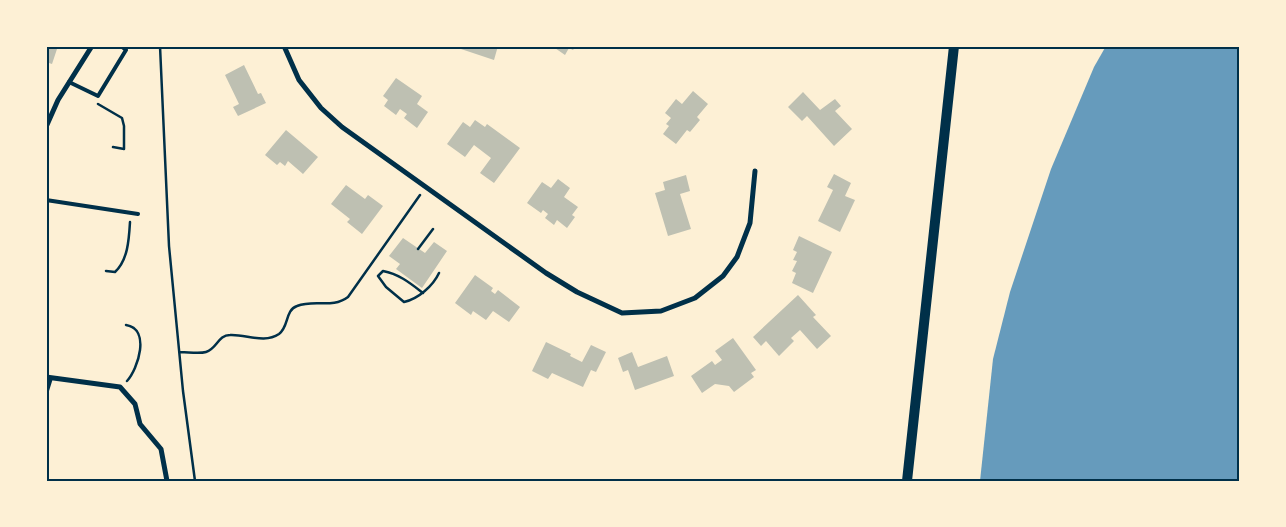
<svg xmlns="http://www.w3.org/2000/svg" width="1286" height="527" viewBox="0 0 1286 527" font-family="Arial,sans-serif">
<rect width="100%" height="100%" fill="#fdf0d5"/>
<path fill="#669bbc" d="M 1106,46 L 1240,46 L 1240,481 L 980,481 L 993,359 L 1010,292 L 1051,169 L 1094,67 Z"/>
<path fill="#bec0b2" d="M 46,46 L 58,46 L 52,64 L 46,62 Z
M 452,46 L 498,46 L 494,60 Z
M 552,46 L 576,46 L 573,50 L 569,48 L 565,55 Z
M 244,65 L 258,94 L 261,93 L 266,103 L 238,116 L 233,107 L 239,104 L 225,75 Z
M 396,78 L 422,96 L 417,104 L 428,112 L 417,128 L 404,118 L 407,114 L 400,109 L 396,115 L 384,106 L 388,100 L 383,96 Z
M 693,91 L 708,104 L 697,117 L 700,120 L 690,132 L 687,130 L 676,144 L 663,134 L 669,126 L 666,124 L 671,118 L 665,113 L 676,99 L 682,104 Z
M 803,92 L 820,110 L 835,99 L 841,106 L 835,111 L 852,129 L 834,146 L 807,116 L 802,121 L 788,107 Z
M 475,120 L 485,127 L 487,124 L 520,148 L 494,183 L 480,173 L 491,158 L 474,145 L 465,157 L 447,144 L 463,122 L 470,127 Z
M 286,130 L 318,157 L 303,174 L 288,161 L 285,166 L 280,162 L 277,165 L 265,155 Z
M 834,174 L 851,183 L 845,196 L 855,200 L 840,232 L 818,221 L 833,190 L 827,187 Z
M 686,175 L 690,191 L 680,194 L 691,229 L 668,236 L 655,193 L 665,190 L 663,182 Z
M 558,179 L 570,188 L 564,197 L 578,207 L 572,215 L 575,217 L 567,228 L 557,220 L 554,225 L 545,218 L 548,214 L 543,210 L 541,213 L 527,203 L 542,182 L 551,188 Z
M 346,185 L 365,199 L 368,195 L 383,206 L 362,234 L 347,222 L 350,219 L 331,204 Z
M 799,236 L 832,252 L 813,293 L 792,283 L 796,273 L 792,271 L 797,261 L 793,260 L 797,252 L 793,250 Z
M 403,238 L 425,253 L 434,242 L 447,251 L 422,288 L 396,269 L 400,264 L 389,256 Z
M 475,275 L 493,288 L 491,291 L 495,294 L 498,290 L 520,307 L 509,322 L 493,311 L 486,320 L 473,311 L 471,315 L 455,303 Z
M 798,295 L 816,315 L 813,317 L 831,336 L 817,349 L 800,330 L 791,338 L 794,341 L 779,356 L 766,341 L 761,346 L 753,337 Z
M 733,338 L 756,370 L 751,373 L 754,377 L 734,392 L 729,386 L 715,384 L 702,393 L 691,376 L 712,361 L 715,365 L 722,360 L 715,351 Z
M 546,342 L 571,354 L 570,356 L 582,362 L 591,345 L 606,352 L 596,372 L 591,370 L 583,387 L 552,373 L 548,379 L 532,371 Z
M 632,352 L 638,367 L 667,356 L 674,376 L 635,390 L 628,370 L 623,372 L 618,358 Z"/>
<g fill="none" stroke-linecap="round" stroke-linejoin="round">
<path stroke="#003049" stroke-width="2.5" d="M 160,46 L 169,246 L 183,391 L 195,481
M 98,104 L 122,118 L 124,126 L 124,149 L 113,147
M 418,249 L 433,229
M 106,271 L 115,272 C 128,260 129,239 130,222
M 423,293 C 410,283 399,274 383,271 L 378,276 L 386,287 L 404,302 C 418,299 433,286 439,273
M 126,325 C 151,329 138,369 127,381
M 180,352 C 188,352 199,354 206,352 C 217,349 218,335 230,335 C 246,334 264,344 279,334 C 289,327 285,310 297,306 C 315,299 332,309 348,297 L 420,195"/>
<path stroke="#003049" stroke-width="4" d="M 69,82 L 98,96 L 126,50 L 121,46
M 46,200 L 138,214
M 46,394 L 51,378"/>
<path stroke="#003049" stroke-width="5" d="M 284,46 L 299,80 L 321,108 L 342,127 L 546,273 L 577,292 L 622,313 L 661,311 L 695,298 L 723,276 L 737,257 L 750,223 L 755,171
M 46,127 L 58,100 L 92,46
M 46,377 L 120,387 L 135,404 L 140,424 L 161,449 L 167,481"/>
<path stroke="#003049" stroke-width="10" d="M 907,481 L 954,46"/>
</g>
<rect width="1286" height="527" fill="none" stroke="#fdf0d5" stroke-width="95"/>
<rect x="48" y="48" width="1190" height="432" fill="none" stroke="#003049" stroke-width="2"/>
</svg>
